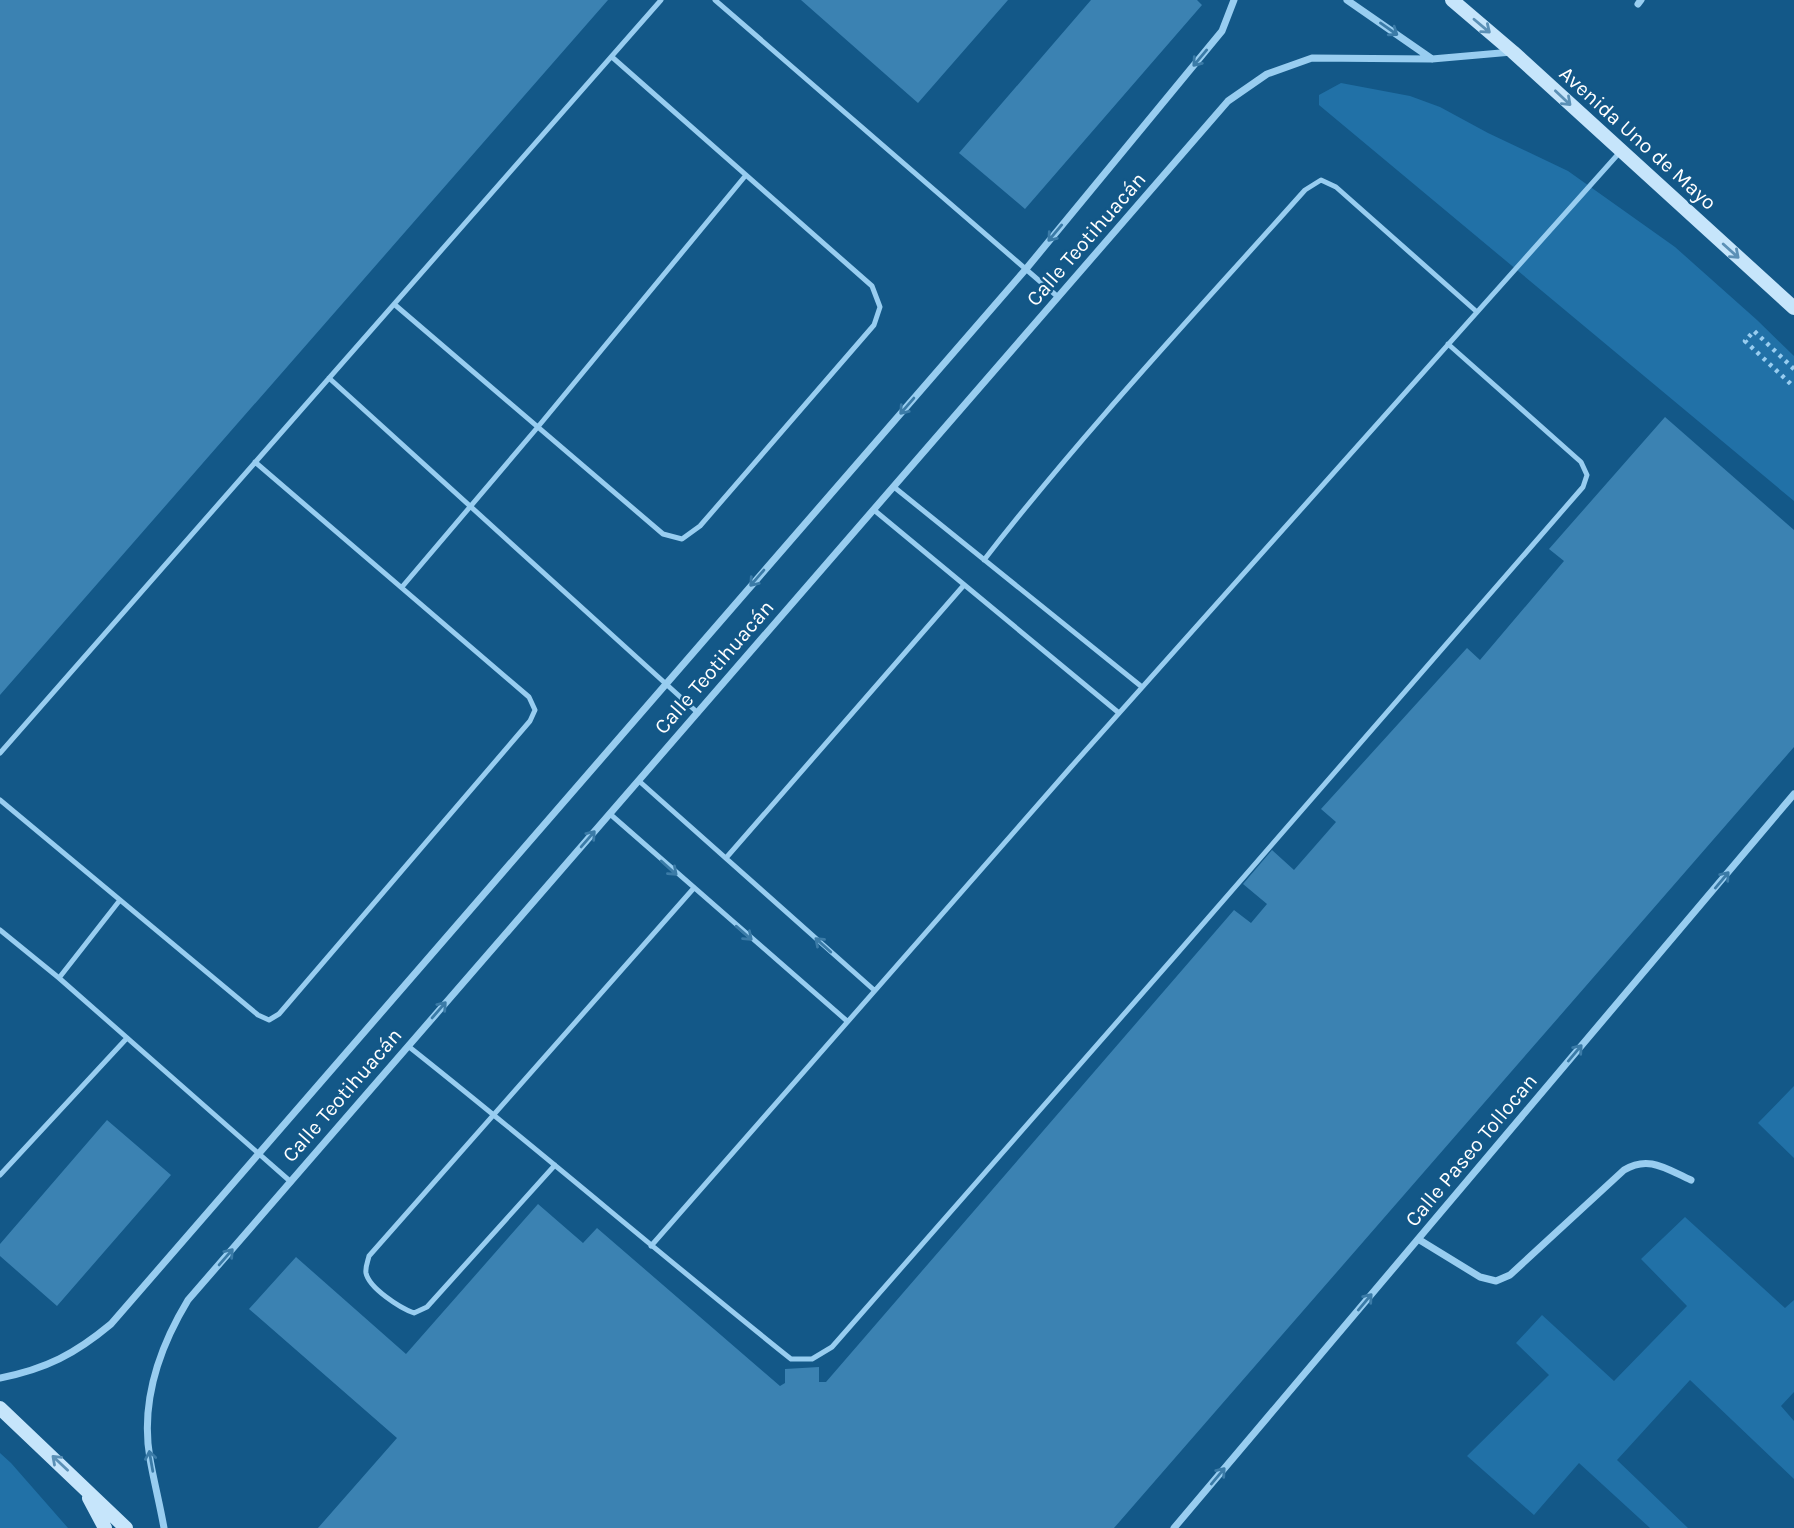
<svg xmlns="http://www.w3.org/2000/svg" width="1794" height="1528" viewBox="0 0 1794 1528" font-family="Karla,sans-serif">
<rect width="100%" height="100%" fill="#135888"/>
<path fill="#2171a7" d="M 1341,83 L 1410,96 L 1440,107 L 1488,133 L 1568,171 L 1675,247 L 1757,320 L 1794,356 L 1794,501 L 1319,105 L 1319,95 Z
M 1794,1086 L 1794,1158 L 1758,1123 Z
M 1685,1217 L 1785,1308 L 1794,1300 L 1794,1392 L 1781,1406 L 1794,1421 L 1794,1479 L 1690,1380 L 1617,1460 L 1688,1528 L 1650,1528 L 1579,1463 L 1534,1515 L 1467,1456 L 1549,1375 L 1516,1343 L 1542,1315 L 1614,1381 L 1687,1306 L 1641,1259 Z
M 0,1453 L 11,1463 L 68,1528 L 0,1528 Z"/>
<path fill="#3b82b2" d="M 0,0 L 608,0 L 0,695 Z
M 801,0 L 1008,0 L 918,103 Z
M 1091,0 L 1197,0 L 1202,5 L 1025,209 L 959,153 Z
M 1665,417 L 1794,530 L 1794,747 L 1114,1528 L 318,1528 L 397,1438 L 249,1309 L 296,1257 L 406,1354 L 538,1204 L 583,1243 L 597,1228 L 780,1386 L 785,1383 L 785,1369 L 819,1367 L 819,1382 L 826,1382 L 1234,910 L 1251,923 L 1267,904 L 1243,884 L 1272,850 L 1294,870 L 1336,822 L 1321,809 L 1467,648 L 1480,660 L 1564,561 L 1549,549 Z
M 107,1120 L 171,1175 L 57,1306 L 0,1256 L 0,1244 Z"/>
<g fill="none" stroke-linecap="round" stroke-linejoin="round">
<path stroke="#98cdf0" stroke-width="4.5" stroke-dasharray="3.5 5" stroke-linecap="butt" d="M 1794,369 L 1754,331 L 1745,341 L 1794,387"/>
<path stroke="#98cdf0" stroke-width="5" d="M 715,0 L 1058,297
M 394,304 L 663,534 L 682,539 L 700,526 L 874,325 L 880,307 L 872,286 L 612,57
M 329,378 L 698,713
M 894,487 L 1142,687
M 874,510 L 1119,713
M 984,560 C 1084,431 1197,311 1305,190 L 1321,180 L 1336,187 L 1477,312
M 402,587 L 537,428 L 746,175
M 0,753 L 661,0
M 639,781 L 874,990
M 0,800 L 258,1015 L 269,1020 L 279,1014 L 530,721 L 535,710 L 529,697 L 255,462
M 610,814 L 847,1021
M 726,858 L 964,585
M 0,930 L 59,978 L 291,1182
M 59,978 L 120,900
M 408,1046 C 537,1148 662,1256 791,1359 L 812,1359 L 832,1347 L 1175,956 L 1583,487 L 1587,475 L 1581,462 L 1448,344
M 555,1165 L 427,1307 L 414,1313 C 400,1308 369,1288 366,1273 C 365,1267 368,1261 369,1256 L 693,889
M 0,1175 L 127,1038
M 651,1246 L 1071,767 L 1620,152"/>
<path stroke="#98cdf0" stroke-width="7" d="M 1347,0 L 1432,59
M 1638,4 L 1641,0
M 1418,1239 L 1480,1277 L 1496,1281 L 1510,1275 L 1624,1170 C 1649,1155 1666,1169 1691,1180
M 0,1378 C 46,1369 75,1354 111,1324 L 1026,269 L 1222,31 L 1234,0
M 164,1528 C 160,1505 154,1482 150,1459 C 140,1402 159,1348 188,1300 L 1228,101 L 1267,74 L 1312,58 L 1432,59 L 1512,52
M 1174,1528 L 1794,794"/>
<path stroke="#c6e5fb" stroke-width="14" d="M 1452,0 L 1513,52 L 1794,308
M 0,1408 L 126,1528
M 89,1498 L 105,1528"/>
</g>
<defs><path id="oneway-shaft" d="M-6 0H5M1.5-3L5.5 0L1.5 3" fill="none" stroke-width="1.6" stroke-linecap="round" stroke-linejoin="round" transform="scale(1.75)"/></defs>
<g stroke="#5b90b6">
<use href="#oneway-shaft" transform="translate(1482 26) rotate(40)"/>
<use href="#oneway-shaft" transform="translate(1563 98) rotate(43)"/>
<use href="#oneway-shaft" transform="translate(1731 251) rotate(42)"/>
<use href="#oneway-shaft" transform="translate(60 1463) rotate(-137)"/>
</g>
<g stroke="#3b7ba7">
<use href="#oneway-shaft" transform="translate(1389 29) rotate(35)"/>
<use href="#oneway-shaft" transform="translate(1200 58) rotate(130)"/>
<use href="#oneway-shaft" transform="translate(1055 233) rotate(130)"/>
<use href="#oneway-shaft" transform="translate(907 406) rotate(131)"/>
<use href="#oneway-shaft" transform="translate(757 578) rotate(131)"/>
<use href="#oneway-shaft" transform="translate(588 839) rotate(-49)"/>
<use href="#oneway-shaft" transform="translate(669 868) rotate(42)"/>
<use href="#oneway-shaft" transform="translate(1722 880) rotate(-50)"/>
<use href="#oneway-shaft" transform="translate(744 933) rotate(41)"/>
<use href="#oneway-shaft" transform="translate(823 945) rotate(-138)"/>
<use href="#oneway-shaft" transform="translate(439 1010) rotate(-49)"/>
<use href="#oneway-shaft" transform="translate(1575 1053) rotate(-50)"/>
<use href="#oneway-shaft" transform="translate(226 1257) rotate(-49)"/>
<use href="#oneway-shaft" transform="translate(1365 1302) rotate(-50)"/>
<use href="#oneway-shaft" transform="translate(151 1461) rotate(-100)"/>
<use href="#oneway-shaft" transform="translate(1218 1476) rotate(-50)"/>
</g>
<g text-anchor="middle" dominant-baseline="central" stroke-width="5" stroke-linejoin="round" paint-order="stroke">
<g font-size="21" fill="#fff" stroke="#135888">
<text transform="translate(1638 138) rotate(42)">Avenida Uno de Mayo</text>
<text transform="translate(1086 239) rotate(-49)">Calle Teotihuacán</text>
<text transform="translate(714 667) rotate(-49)">Calle Teotihuacán</text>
<text transform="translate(342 1095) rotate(-49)">Calle Teotihuacán</text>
<text transform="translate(1471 1150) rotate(-50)">Calle Paseo Tollocan</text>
</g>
</g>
</svg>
